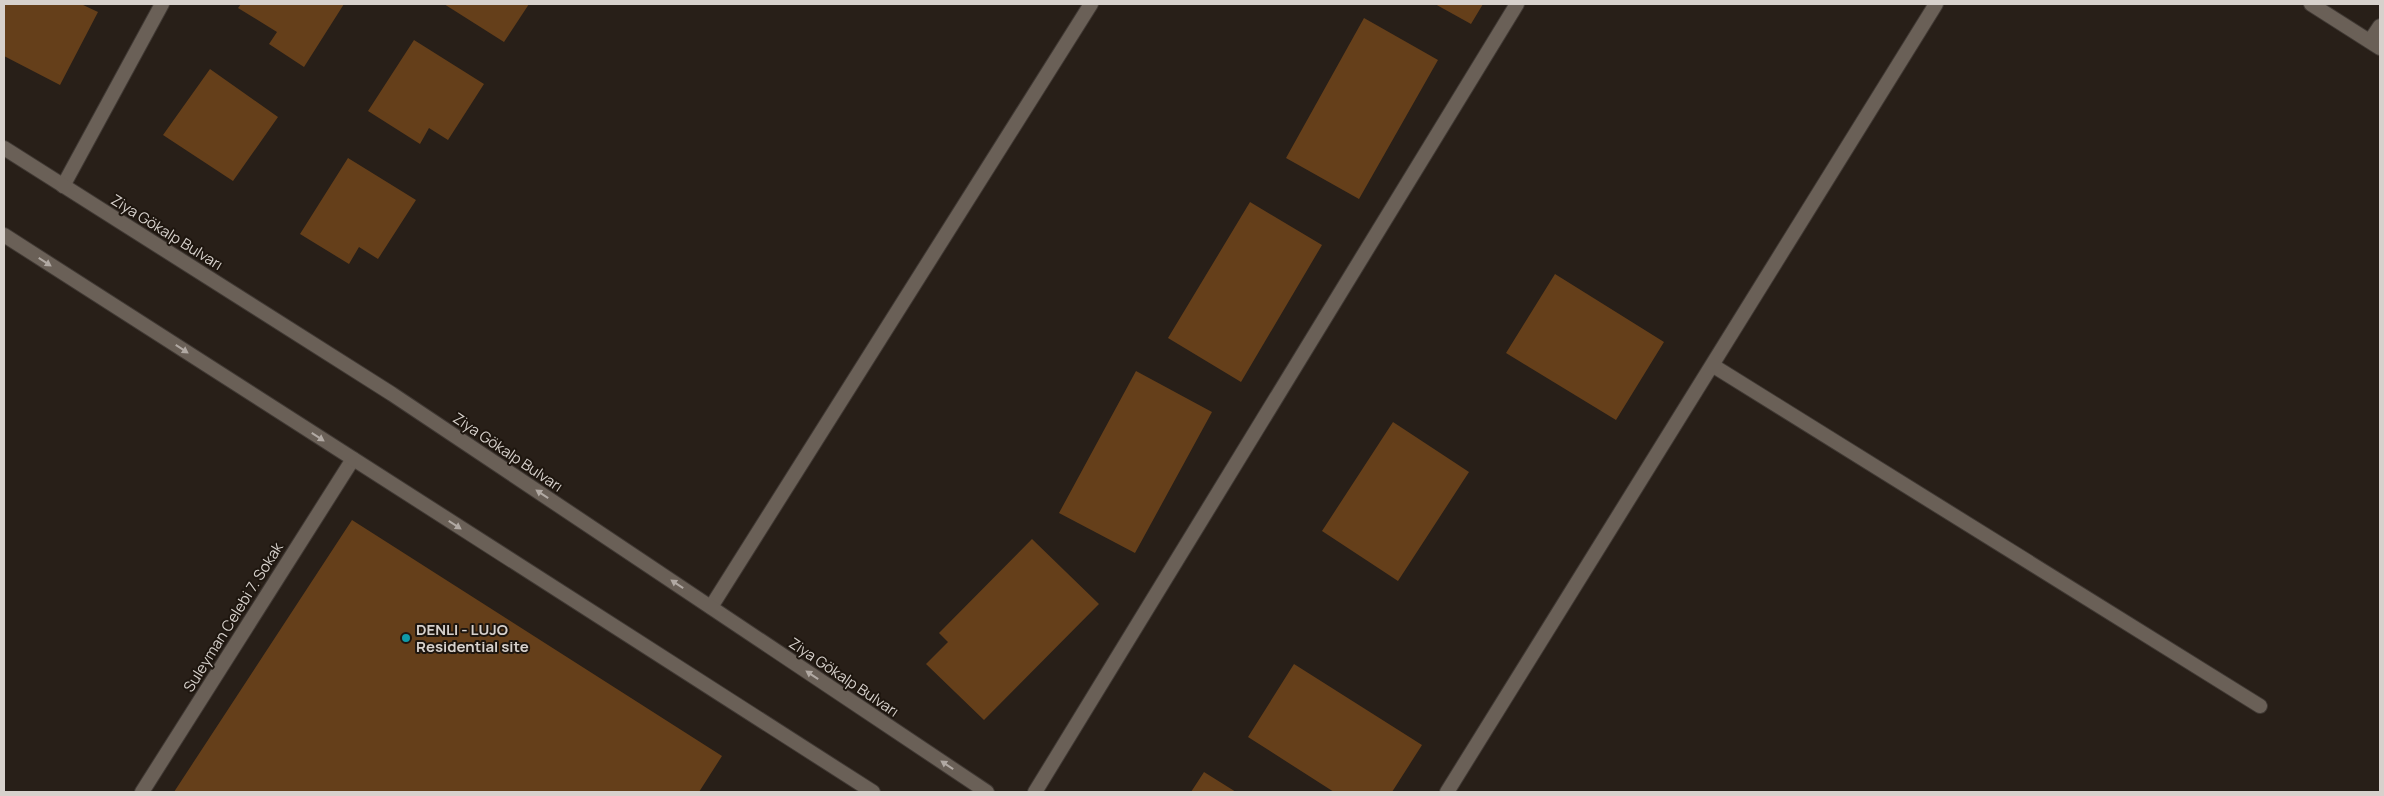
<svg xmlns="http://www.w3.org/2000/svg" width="2384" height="796" viewBox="0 0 2384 796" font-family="Manrope,sans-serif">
<rect width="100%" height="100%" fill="#281f18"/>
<path fill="#653f1a" d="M 4,4 L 81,4 L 98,12 L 60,85 L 4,56 Z
M 241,4 L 344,4 L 304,67 L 269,44 L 277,32 L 238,8 Z
M 444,4 L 529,4 L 504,42 Z
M 1435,4 L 1483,4 L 1471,24 Z
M 1364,18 L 1438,60 L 1359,199 L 1286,158 Z
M 414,40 L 484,84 L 448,140 L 429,128 L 420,144 L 368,111 Z
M 210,69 L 278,117 L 233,181 L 163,135 Z
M 348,158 L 416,200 L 378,259 L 359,247 L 349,264 L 300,234 Z
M 1250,202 L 1322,245 L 1241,382 L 1168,338 Z
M 1555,274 L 1664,342 L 1616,420 L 1506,353 Z
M 1136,371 L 1212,412 L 1135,553 L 1059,513 Z
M 1393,422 L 1469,472 L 1398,581 L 1322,531 Z
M 352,520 L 722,756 L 699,792 L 174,792 Z
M 1032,539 L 1099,604 L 984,720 L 926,664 L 948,642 L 939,633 Z
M 1294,664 L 1422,745 L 1392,792 L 1334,792 L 1248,737 Z
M 1204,772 L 1236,792 L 1191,792 Z"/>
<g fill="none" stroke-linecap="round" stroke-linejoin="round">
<g stroke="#403934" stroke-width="16">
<path id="service" d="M 1035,792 L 1517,4"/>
</g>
<g stroke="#403934" stroke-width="16">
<path id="minor" d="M 2311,4 L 2380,48
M 2370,41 L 2380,26
M 63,186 L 162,4
M 1712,365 L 2260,706
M 711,607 L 1091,4
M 142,792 L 353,459
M 1447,792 L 1936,4"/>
</g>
<g stroke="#403934" stroke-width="16">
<path id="tertiary" d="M 4,148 L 392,394 L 987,792
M 4,235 L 873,792"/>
</g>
<use href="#service" stroke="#6a6057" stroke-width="14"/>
<use href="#minor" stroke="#6a6057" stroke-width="14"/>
<use href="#tertiary" stroke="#6a6057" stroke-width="14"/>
</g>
<defs><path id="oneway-solid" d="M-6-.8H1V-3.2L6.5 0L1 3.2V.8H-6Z" transform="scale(1.25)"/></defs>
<g fill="#b1a9a3">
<use href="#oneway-solid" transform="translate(45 262) rotate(33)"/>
<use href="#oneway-solid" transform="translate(182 349) rotate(33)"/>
<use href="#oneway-solid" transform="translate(318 437) rotate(33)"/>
<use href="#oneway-solid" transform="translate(542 494) rotate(-146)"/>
<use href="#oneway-solid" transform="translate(455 525) rotate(33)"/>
<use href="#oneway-solid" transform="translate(677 584) rotate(-146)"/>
<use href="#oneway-solid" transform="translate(812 675) rotate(-146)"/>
<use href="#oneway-solid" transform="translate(947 765) rotate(-146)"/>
</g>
<circle fill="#0f9aa8" stroke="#1e160f" stroke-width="2" cx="406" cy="638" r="5"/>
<g text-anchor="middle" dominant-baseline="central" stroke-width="4" stroke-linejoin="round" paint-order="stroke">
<g font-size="15" fill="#d7d1cc" stroke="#1e160f">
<text transform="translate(167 232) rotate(32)">Ziya Gökalp Bulvarı</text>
<text transform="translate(508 452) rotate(34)">Ziya Gökalp Bulvarı</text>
<text transform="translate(233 617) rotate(-58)">Suleyman Celebi 7. Sokak</text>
<text transform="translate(844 677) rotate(34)">Ziya Gökalp Bulvarı</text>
</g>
<g font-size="15" font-weight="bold" fill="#d7d1cc" stroke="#1e160f" text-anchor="start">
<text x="416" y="629">DENLI - LUJO<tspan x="416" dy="17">Residential site</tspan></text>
</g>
</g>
<rect width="2384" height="796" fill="none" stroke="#d7d1cc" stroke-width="10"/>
</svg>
